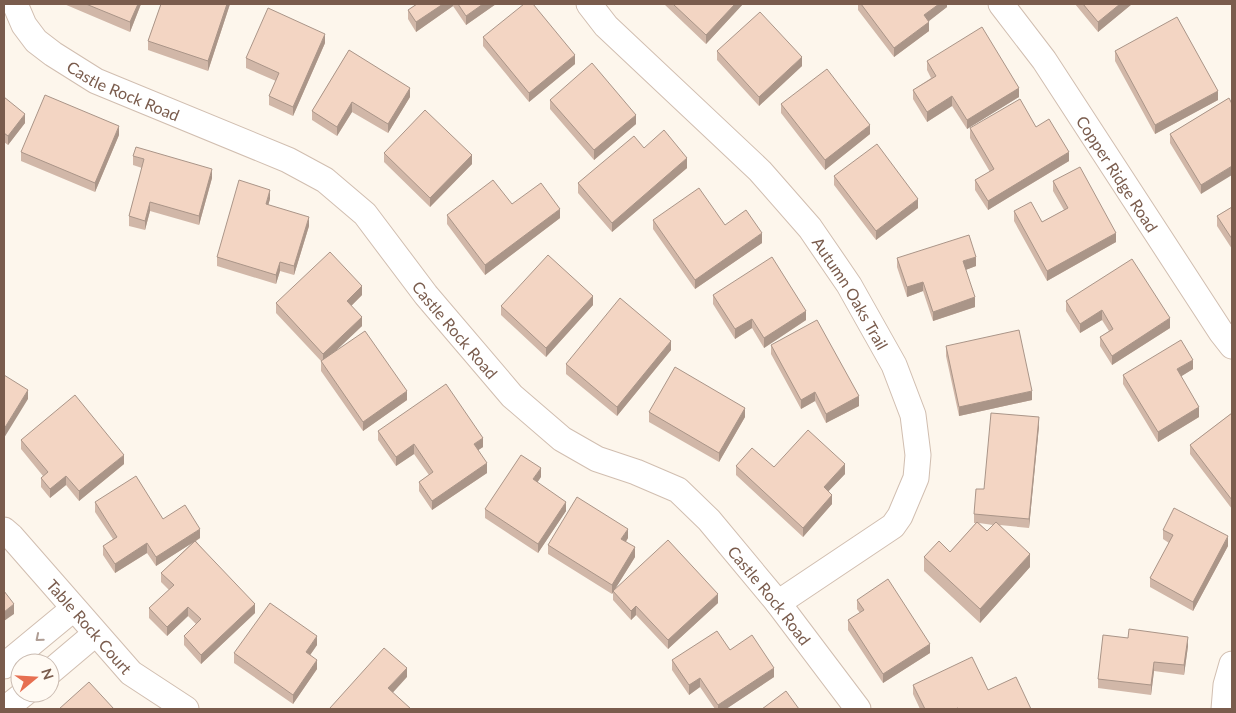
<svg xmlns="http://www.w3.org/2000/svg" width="1236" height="713" viewBox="0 0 1236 713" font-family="Lato,sans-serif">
<rect width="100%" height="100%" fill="#fdf6ec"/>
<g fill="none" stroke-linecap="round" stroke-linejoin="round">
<g stroke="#d1beb0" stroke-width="27">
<g id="minor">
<path id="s1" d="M 15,4 L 24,25 L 36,41 L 53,54 L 96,81 L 288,160 L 325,180 L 365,214 L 426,295 L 512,396 L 562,439 L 597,459 L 636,472 L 678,490 L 709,520 L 778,603 L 858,709"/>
<path id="s2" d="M 589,4 L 606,26 L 760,171 L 810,228 L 849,285 L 894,365 L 913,415 L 918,455 L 916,478 L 900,516 L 893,526 L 778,603"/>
<path id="s3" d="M 1001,4 L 1044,60 L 1221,332 L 1232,346"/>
<path id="s4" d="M 4,530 L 11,536 L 131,673 L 186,709"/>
<path d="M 4,666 L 73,609"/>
<path d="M 50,672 L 95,634"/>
<path d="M 5,709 L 25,693"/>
<path d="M 1224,709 L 1226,685 L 1232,664"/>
</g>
</g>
<use href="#minor" stroke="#fff" stroke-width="25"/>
</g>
<path fill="#d1b7a8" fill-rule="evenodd" d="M 64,4 L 141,4 L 130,32 Z
M 161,4 L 230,4 L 208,71 L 148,50 L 148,41 Z
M 417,4 L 496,4 L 466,25 L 453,6 L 416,32 L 408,19 L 408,10 Z
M 664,4 L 743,4 L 706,44 Z
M 858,4 L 947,4 L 947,7 L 928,21 L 929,31 L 894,57 L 858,10 Z
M 1075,4 L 1132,4 L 1098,32 Z
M 483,37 L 575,64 L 529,102 L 483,46 Z
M 325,43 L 293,116 L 269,105 L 269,96 L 276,81 L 246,68 L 246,58 Z
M 349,50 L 410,97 L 388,133 L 352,112 L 337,136 L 312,120 L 312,111 Z
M 717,51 L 802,66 L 759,106 L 717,60 Z
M 1115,51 L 1218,100 L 1155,134 L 1115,61 Z
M 927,61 L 1019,97 L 967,129 L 952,106 L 927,122 L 913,99 L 913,90 L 931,78 L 927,70 Z
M 4,97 L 25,123 L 8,145 L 4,142 Z
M 1229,98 L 1201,194 L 1170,143 L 1170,134 Z
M 550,100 L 636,124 L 594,160 L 550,109 Z
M 781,104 L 870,134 L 825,170 L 781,113 Z
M 1036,127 L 1069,161 L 988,210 L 975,190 L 975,180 L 990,172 L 970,138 L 970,128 Z
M 119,135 L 95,192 L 21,161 L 21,152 Z
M 644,148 L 687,168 L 612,232 L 578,193 L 578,183 Z
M 384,153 L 472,164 L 430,207 L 384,162 Z
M 133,156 L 212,178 L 199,225 L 150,211 L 145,230 L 129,226 L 129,216 L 142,168 L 133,165 Z
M 834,176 L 918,208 L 876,240 L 834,185 Z
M 1053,181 L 1116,242 L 1047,281 L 1014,221 L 1014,211 L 1042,222 L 1064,210 L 1053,191 Z
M 270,199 L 268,205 L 309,226 L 294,275 L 280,271 L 276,284 L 217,266 L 217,257 Z
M 512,204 L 560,218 L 485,275 L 447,224 L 447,215 Z
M 1232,207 L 1232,249 L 1217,226 L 1217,216 Z
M 653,220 L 725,225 L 762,243 L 695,289 L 653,229 Z
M 897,258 L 976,266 L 965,270 L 975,307 L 933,321 L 923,291 L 907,297 L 897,267 Z
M 362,295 L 351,306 L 362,326 L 333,353 L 407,400 L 363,431 L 321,371 L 321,361 L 276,313 L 276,303 Z
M 713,295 L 806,320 L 764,348 L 752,328 L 735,339 L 713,304 Z
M 1066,301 L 1170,328 L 1112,365 L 1100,346 L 1100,337 L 1109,331 L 1102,320 L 1080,333 L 1066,311 Z
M 593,305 L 546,357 L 501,315 L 501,306 Z
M 771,345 L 859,406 L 826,423 L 815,401 L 801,409 L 771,354 Z
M 946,346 L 1032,400 L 959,416 L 946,356 Z
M 671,350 L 617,416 L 566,374 L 566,364 Z
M 1193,369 L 1181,376 L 1199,417 L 1158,442 L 1123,384 L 1123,375 Z
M 649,412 L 745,417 L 719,462 L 649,422 Z
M 1232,413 L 1232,509 L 1190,454 L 1190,445 Z
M 1039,426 L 1029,528 L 1000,525 L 1030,567 L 980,623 L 924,571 L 924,557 L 950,552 L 976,523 L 974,523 L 974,514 L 984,489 ZM 979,523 L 993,525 L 987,531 Z
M 378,431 L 483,447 L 478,450 L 487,473 L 432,510 L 419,491 L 419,482 L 429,475 L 414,454 L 396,466 L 378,440 Z
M 21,440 L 124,464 L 79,501 L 66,485 L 50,498 L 41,487 L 41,478 L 43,476 L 21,449 Z
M 736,466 L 774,467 L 845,474 L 828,491 L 832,504 L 803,537 L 736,475 Z
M 541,477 L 537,482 L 566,511 L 538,553 L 485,518 L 485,509 Z
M 95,502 L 163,519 L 200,538 L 196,541 L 255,613 L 201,664 L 184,645 L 184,636 L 196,624 L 188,616 L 167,636 L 149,618 L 149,608 L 169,590 L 161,582 L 161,573 L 192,543 L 156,566 L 147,553 L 115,573 L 103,555 L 103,546 L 113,539 L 95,512 Z
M 1163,530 L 1228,546 L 1193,611 L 1150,587 L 1150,578 L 1169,543 L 1163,539 Z
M 628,538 L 626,542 L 635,557 L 615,589 L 718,603 L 668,649 L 636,615 L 631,620 L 613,600 L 613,592 L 612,594 L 548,554 L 548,545 Z
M 857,600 L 930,653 L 883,683 L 848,630 L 848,620 L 860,613 L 857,609 Z
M 1128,638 L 1188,646 L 1184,675 L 1154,671 L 1151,695 L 1098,688 L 1098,679 Z
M 317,645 L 310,655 L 317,669 L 293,704 L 234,663 L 234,653 Z
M 730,650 L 774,677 L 726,709 L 715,709 L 700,687 L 689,695 L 672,670 L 672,660 Z
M 913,685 L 988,690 L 1031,709 L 920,709 L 913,694 Z"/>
<path fill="#aa9588" d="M 138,4 L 141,4 L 130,32 L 130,22 Z
M 227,4 L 230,4 L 208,71 L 208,61 Z
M 443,4 L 453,4 L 453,6 L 416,32 L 416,22 Z
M 483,4 L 496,4 L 466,25 L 466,16 Z
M 735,4 L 743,4 L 706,44 L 706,35 Z
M 939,4 L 947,4 L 947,7 L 924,25 L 924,15 Z
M 1120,4 L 1132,4 L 1098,32 L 1098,22 Z
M 929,22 L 929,31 L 894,57 L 894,48 Z
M 325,34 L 325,43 L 293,116 L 293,107 Z
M 575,55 L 575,64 L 529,102 L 529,93 Z
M 802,57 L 802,66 L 759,106 L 759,97 Z
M 410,88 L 410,97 L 388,133 L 388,124 Z
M 1019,88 L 1019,97 L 967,129 L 967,120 Z
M 1218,91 L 1218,100 L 1155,134 L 1155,125 Z
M 952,96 L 952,106 L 927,122 L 927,112 Z
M 352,102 L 352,112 L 337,136 L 337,127 Z
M 25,114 L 25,123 L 8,145 L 8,136 Z
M 636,115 L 636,124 L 594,160 L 594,150 Z
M 870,125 L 870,134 L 825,170 L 825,160 Z
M 119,126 L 119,135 L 95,192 L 95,183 Z
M 1069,152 L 1069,161 L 988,210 L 988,201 Z
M 472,155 L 472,164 L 430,207 L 430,198 Z
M 687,158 L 687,168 L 612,232 L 612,223 Z
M 1232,166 L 1232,175 L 1201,194 L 1201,185 Z
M 212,169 L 212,178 L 199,225 L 199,216 Z
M 270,190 L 270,199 L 266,213 L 266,204 Z
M 918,199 L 918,208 L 876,240 L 876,231 Z
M 150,202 L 150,211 L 145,230 L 145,221 Z
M 560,209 L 560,218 L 485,275 L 485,265 Z
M 309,217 L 309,226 L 294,275 L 294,266 Z
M 762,233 L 762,243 L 695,289 L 695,280 Z
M 1116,233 L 1116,242 L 1047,281 L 1047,271 Z
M 976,257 L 976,266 L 963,271 L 963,261 Z
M 280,262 L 280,271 L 276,284 L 276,275 Z
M 923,282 L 923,291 L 907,297 L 907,287 Z
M 362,286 L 362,295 L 347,310 L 347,301 Z
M 593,296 L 593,305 L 546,357 L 546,348 Z
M 975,297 L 975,307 L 933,321 L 933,312 Z
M 1102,310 L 1102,320 L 1080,333 L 1080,324 Z
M 806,311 L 806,320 L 764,348 L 764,338 Z
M 362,317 L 362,326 L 323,363 L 323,354 Z
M 1170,318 L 1170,328 L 1112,365 L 1112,356 Z
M 752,319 L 752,328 L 735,339 L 735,329 Z
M 671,341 L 671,350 L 617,416 L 617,407 Z
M 1193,360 L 1193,369 L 1177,379 L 1177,369 Z
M 28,390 L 28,399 L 4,438 L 4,429 Z
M 407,391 L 407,400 L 363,431 L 363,422 Z
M 1032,391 L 1032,400 L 959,416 L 959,407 Z
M 815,392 L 815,401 L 801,409 L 801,400 Z
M 859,396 L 859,406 L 826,423 L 826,414 Z
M 1199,407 L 1199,417 L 1158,442 L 1158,432 Z
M 745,408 L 745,417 L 719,462 L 719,453 Z
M 1039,417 L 1039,426 L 1029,528 L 1029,519 Z
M 483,438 L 483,447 L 474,453 L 474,444 Z
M 414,444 L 414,454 L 396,466 L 396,457 Z
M 124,455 L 124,464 L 79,501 L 79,491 Z
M 487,463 L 487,473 L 432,510 L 432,501 Z
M 845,464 L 845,474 L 824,496 L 824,487 Z
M 541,468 L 541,477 L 533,489 L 533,479 Z
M 66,476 L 66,485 L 50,498 L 50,489 Z
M 832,495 L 832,504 L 803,537 L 803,528 Z
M 566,502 L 566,511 L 538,553 L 538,544 Z
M 200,529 L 200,538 L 156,566 L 156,557 Z
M 628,529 L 628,538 L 621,548 L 621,539 Z
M 1228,536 L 1228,546 L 1193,611 L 1193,602 Z
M 147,543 L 147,553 L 115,573 L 115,564 Z
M 635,547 L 635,557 L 612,594 L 612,585 Z
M 1030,554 L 1030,567 L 980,623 L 980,609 Z
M 718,594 L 718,603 L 668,649 L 668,640 Z
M 14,604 L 14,614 L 4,621 L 4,612 Z
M 255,604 L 255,613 L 201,664 L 201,655 Z
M 636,606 L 636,615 L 631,620 L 631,611 Z
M 188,607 L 188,616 L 167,636 L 167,627 Z
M 317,636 L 317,645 L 306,661 L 306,652 Z
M 1188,637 L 1188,646 L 1184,675 L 1184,665 Z
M 930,644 L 930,653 L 883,683 L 883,674 Z
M 317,660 L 317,669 L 293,704 L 293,695 Z
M 1154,662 L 1154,671 L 1151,695 L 1151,685 Z
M 407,668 L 407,677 L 388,698 L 388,688 Z
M 774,668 L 774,677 L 726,709 L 718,709 L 718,705 Z
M 700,678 L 700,687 L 689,695 L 689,685 Z"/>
<path fill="#f3d5c3" stroke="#aa9588" d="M 86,4 L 138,4 L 130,22 Z
M 161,4 L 227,4 L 208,61 L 148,41 Z
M 417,4 L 443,4 L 416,22 L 408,10 Z
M 458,4 L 483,4 L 466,16 Z
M 524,4 L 533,4 L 575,55 L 529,93 L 483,37 Z
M 673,4 L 735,4 L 706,35 Z
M 861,4 L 939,4 L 924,15 L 929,22 L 894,48 Z
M 1083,4 L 1120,4 L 1098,22 Z
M 268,8 L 325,34 L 293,107 L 269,96 L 279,73 L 246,58 Z
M 760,12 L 802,57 L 759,97 L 717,51 Z
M 1177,17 L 1218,91 L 1155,125 L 1115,51 Z
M 982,27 L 1019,88 L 967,120 L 952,96 L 927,112 L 913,90 L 936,76 L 927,61 Z
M 349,50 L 410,88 L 388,124 L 352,102 L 337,127 L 312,111 Z
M 592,63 L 636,115 L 594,150 L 550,100 Z
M 827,69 L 870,125 L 825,160 L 781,104 Z
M 45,95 L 119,126 L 95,183 L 21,152 Z
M 4,97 L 25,114 L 8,136 L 4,133 Z
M 1229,98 L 1232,104 L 1232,166 L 1201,185 L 1170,134 Z
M 1020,99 L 1036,127 L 1049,119 L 1069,152 L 988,201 L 975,180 L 994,169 L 970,128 Z
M 425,110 L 472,155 L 430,198 L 384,153 Z
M 664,130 L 687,158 L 612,223 L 578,183 L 634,136 L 644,148 Z
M 877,144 L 918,199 L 876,231 L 834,176 Z
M 136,147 L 212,169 L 199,216 L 150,202 L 145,221 L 129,216 L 144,159 L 133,156 Z
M 1080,167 L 1116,233 L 1047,271 L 1014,211 L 1031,202 L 1042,222 L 1068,208 L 1053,181 Z
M 239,180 L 270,190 L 266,204 L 309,217 L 294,266 L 280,262 L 276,275 L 217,257 Z
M 493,180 L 512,204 L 541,183 L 560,209 L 485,265 L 447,215 Z
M 699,188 L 725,225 L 746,210 L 762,233 L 695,280 L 653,220 Z
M 1232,207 L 1232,239 L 1217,216 Z
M 969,235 L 976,257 L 963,261 L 975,297 L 933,312 L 923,282 L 907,287 L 897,258 Z
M 330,252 L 362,286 L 347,301 L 362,317 L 323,354 L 276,303 Z
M 548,255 L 593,296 L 546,348 L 501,306 Z
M 772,257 L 806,311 L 764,338 L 752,319 L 735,329 L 713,295 Z
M 1132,259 L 1170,318 L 1112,356 L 1100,337 L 1113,329 L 1102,310 L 1080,324 L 1066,301 Z
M 620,298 L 671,341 L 617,407 L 566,364 Z
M 817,320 L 859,396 L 826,414 L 815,392 L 801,400 L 771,345 Z
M 1019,330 L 1032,391 L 959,407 L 946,346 Z
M 365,331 L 407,391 L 363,422 L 321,361 Z
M 1181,340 L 1193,360 L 1177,369 L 1199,407 L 1158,432 L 1123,375 Z
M 675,367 L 745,408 L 719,453 L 649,412 Z
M 4,375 L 28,390 L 4,429 Z
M 446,384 L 483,438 L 474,444 L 487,463 L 432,501 L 419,482 L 433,472 L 414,444 L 396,457 L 378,431 Z
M 75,395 L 124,455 L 79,491 L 66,476 L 50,489 L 41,478 L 48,472 L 21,440 Z
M 991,413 L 1039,417 L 1029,519 L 974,514 L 976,489 L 984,489 Z
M 1232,413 L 1232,500 L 1190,445 Z
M 808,430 L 845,464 L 824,487 L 832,495 L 803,528 L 736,466 L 752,448 L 774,467 Z
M 521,455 L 541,468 L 533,479 L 566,502 L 538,544 L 485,509 Z
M 136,476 L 163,519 L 185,505 L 200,529 L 156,557 L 147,543 L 115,564 L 103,546 L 117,537 L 95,502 Z
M 577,497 L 628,529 L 621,539 L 635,547 L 612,585 L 548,545 Z
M 1174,508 L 1228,536 L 1193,602 L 1150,578 L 1173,535 L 1163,530 Z
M 977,522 L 987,531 L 996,522 L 1030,554 L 980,609 L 924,557 L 939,541 L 950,552 Z
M 668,540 L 718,594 L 668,640 L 636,606 L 631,611 L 613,591 Z
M 195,541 L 255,604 L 201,655 L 184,636 L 201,619 L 188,607 L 167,627 L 149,608 L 174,585 L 161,573 Z
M 888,579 L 930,644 L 883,674 L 848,620 L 864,610 L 857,600 Z
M 4,591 L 14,604 L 4,612 Z
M 270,603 L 317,636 L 306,652 L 317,660 L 293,695 L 234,653 Z
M 1129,629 L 1188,637 L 1184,665 L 1154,662 L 1151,685 L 1098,679 L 1103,635 L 1128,638 Z
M 717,631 L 730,650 L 752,635 L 774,668 L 718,705 L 700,678 L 689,685 L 672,660 Z
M 384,648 L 407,668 L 388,688 L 411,709 L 332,709 L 330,708 Z
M 972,657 L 988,690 L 1016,677 L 1031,709 L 958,709 L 958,708 L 955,709 L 925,709 L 913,685 Z
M 89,682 L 114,709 L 59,709 Z
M 786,691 L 799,709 L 762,709 Z"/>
<defs><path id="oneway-chevron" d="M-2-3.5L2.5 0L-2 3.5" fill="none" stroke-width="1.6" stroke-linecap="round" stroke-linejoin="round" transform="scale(1.25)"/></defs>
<use stroke="#af9d94" href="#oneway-chevron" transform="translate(39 638) rotate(140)"/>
<g text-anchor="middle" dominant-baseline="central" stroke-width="5" stroke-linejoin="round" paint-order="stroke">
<g font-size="16" fill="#7a5c4d" stroke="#fffaf3">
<text stroke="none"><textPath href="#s1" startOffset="144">Castle Rock Road</textPath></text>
<text stroke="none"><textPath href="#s3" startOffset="206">Copper Ridge Road</textPath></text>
<text stroke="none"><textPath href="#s2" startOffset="392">Autumn Oaks Trail</textPath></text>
<text stroke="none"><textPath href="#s1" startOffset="564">Castle Rock Road</textPath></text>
<text stroke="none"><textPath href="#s1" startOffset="984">Castle Rock Road</textPath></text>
<text stroke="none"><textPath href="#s4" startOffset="129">Table Rock Court</textPath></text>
</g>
</g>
<rect width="1236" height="713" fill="none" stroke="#7a5c4d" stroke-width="10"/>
<g transform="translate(35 678) rotate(72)"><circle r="24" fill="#fffaf3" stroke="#cabbb1"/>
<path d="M0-4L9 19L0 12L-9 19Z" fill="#e76f51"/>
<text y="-8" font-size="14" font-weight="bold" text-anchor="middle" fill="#7a5c4d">N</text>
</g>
</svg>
